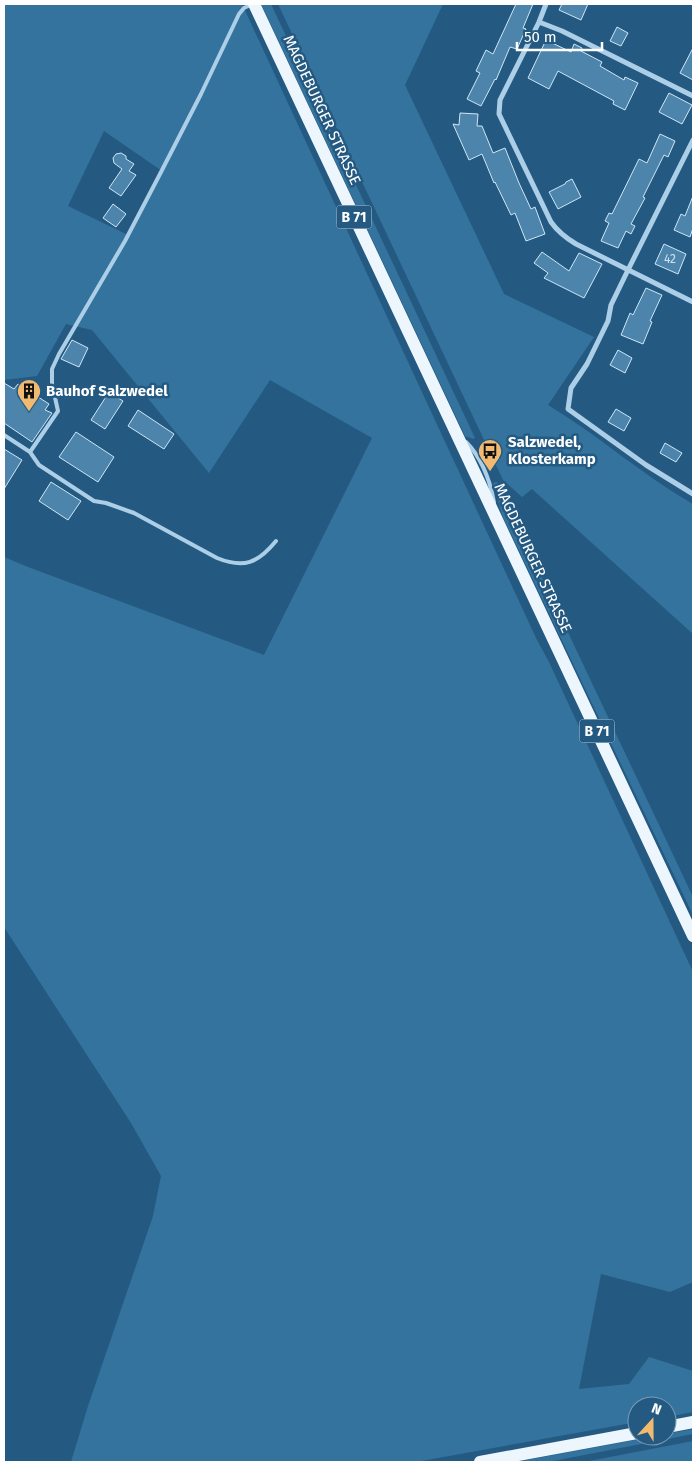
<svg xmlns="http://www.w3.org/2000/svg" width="697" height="1466" viewBox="0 0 697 1466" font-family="'Fira Sans',sans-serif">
<rect width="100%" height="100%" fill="#245a82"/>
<path fill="#34739e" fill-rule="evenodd" d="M 4,4 L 242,4 L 536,638 L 549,662 L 693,972 L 693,1282 L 670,1292 L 601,1274 L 579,1389 L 629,1384 L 649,1357 L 693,1371 L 693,1412 L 667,1417 L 667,1406 L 637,1406 L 637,1422 L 416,1462 L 71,1462 L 88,1406 L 153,1216 L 161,1176 L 131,1123 L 4,927 L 4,557 L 28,567 L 264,655 L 372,438 L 270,380 L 209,473 L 92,330 L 66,324 L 37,376 L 4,380 ZM 104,131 L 162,171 L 130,236 L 68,206 Z
M 261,4 L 271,4 L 475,438 L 473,439 L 465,436 Z
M 278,4 L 443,4 L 405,85 L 504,294 L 594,337 L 548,405 C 598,435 642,475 693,504 L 693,634 L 532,489 L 522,497 L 503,480 Z
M 497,482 L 693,897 L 693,915 L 502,515 L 493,483 Z
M 693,1429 L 693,1434 L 548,1462 L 516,1462 L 656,1436 L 667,1436 L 667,1434 Z
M 693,1441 L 693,1462 L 584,1462 Z"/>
<path fill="#4c84ab" stroke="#cfe6f6" d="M 516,4 L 533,4 L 523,28 L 526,29 L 517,49 L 510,47 L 496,80 L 495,79 L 481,106 L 467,99 L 480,73 L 476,71 L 486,50 L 493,54 Z
M 562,4 L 588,4 L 581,20 L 559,10 Z
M 617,27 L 628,33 L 621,46 L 610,41 Z
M 546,40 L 571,52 L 574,44 L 582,48 L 581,51 L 602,62 L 600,66 L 624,80 L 625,77 L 638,83 L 625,110 L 613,104 L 614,101 L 558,71 L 549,89 L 528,78 Z
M 693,48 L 693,80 L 680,73 Z
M 669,93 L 692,105 L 682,124 L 659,112 Z
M 460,113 L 478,114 L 477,126 L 482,126 L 493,153 L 505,148 L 519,183 L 531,209 L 535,207 L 545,234 L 526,241 L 515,213 L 511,215 L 495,182 L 494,183 L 482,154 L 469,160 L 453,124 L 459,125 Z
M 660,134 L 675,141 L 668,157 L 664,155 L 643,197 L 645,198 L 631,224 L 635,226 L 631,234 L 626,231 L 618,248 L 601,241 L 609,223 L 605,221 L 609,213 L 612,214 L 639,159 L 647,163 Z
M 121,153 L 126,156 L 126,159 L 134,164 L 129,171 L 136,175 L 121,196 L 109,188 L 122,169 L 114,163 L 113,158 L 116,154 Z
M 572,179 L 581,197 L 558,209 L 549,192 L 565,184 L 566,182 Z
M 693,196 L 693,228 L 690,237 L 674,230 L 681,214 L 685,216 Z
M 113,204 L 126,214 L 116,227 L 103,218 Z
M 664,244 L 686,254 L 678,274 L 655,264 Z
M 542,252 L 569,271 L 579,253 L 602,264 L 584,298 L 544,278 L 548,273 L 534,263 Z
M 646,288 L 662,295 L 650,321 L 652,322 L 643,344 L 621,335 L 630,313 L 633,315 Z
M 72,340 L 88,348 L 79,367 L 61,359 Z
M 618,350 L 632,358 L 625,373 L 610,365 Z
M 4,383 L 14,389 L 18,384 L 49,404 L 45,410 L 52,413 L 32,442 L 4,423 Z
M 109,392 L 123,401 L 105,429 L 91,420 Z
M 616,409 L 631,418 L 624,431 L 608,422 Z
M 138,410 L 174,434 L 164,449 L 128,426 Z
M 76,432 L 114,457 L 98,482 L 59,457 Z
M 665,443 L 682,453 L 676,462 L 660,453 Z
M 4,449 L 22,460 L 4,489 Z
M 51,482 L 81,501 L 68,520 L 39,501 Z"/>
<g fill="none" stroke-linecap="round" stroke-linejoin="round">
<path stroke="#accfe7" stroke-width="4" d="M 4,435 L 30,452 L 39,465 L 94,501 L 106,503 L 134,513 L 217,558 C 244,569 258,563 276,541
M 466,442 C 481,457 490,481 494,502
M 30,452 L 58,411 L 52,384 L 52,369 L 59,354 L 125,241 L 160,174 L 201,94 L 239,14 L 244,8 L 252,4"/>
<path stroke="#accfe7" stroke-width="5" d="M 539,22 L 546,4
M 693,96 L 562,31 L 539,22 L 500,100 L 499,114 L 551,222 C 558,232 566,238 576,244 L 693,302
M 693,140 L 628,270 L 611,305 L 608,321 L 587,364 L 571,388 L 568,409 L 646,465 L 693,494"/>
<path stroke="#eef6fd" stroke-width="12" d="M 254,4 L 693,936
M 667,1427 L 693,1422
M 480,1462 L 637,1433"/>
</g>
<defs>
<g id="building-pin" transform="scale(1.25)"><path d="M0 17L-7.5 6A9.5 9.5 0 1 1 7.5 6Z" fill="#f1ba70" stroke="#245a82"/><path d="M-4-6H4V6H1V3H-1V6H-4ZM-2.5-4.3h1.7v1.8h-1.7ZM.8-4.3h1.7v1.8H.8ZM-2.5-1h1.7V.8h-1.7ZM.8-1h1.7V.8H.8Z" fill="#111"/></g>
<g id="bus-pin" transform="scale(1.25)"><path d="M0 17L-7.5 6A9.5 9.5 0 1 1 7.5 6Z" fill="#f1ba70" stroke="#245a82"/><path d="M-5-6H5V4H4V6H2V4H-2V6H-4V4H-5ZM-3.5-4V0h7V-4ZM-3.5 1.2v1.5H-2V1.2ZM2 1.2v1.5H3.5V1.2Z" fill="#111"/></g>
</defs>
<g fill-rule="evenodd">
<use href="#building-pin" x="29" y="391"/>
<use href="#bus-pin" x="490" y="451"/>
</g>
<g text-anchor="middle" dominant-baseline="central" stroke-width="5" stroke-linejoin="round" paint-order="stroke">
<g font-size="12" fill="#d2e0ea">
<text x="670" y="259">42</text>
</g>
<g fill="#245a82" stroke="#bdceda" stroke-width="1">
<rect x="336.5" y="205.5" width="35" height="23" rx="4"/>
<rect x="579.5" y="719.5" width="35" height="23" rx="4"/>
</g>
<g font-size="14" font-weight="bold" fill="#fff">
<text x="354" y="217">B 71</text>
<text x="597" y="731">B 71</text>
</g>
<g font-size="15" fill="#fff" stroke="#245a82">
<text transform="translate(322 110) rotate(65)">MAGDEBURGER STRASSE</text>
<text transform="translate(533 558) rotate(65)">MAGDEBURGER STRASSE</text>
</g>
<g font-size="15" font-weight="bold" fill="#fff" stroke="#245a82" text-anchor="start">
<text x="46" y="391">Bauhof Salzwedel</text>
<text x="508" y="442">Salzwedel,<tspan x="508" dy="17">Klosterkamp</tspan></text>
</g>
</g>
<rect width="697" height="1466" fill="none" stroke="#ffffff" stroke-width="10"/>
<g transform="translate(652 1421) rotate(21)"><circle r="24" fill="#245a82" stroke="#7c9cb4"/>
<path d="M0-4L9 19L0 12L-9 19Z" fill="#f1ba70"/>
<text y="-8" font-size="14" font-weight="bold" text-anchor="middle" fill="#ffffff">N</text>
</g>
<path d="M517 42v8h85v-8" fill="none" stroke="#ffffff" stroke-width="2.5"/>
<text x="524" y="42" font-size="15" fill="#ffffff" stroke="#245a82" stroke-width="4" paint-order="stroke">50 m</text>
</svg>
